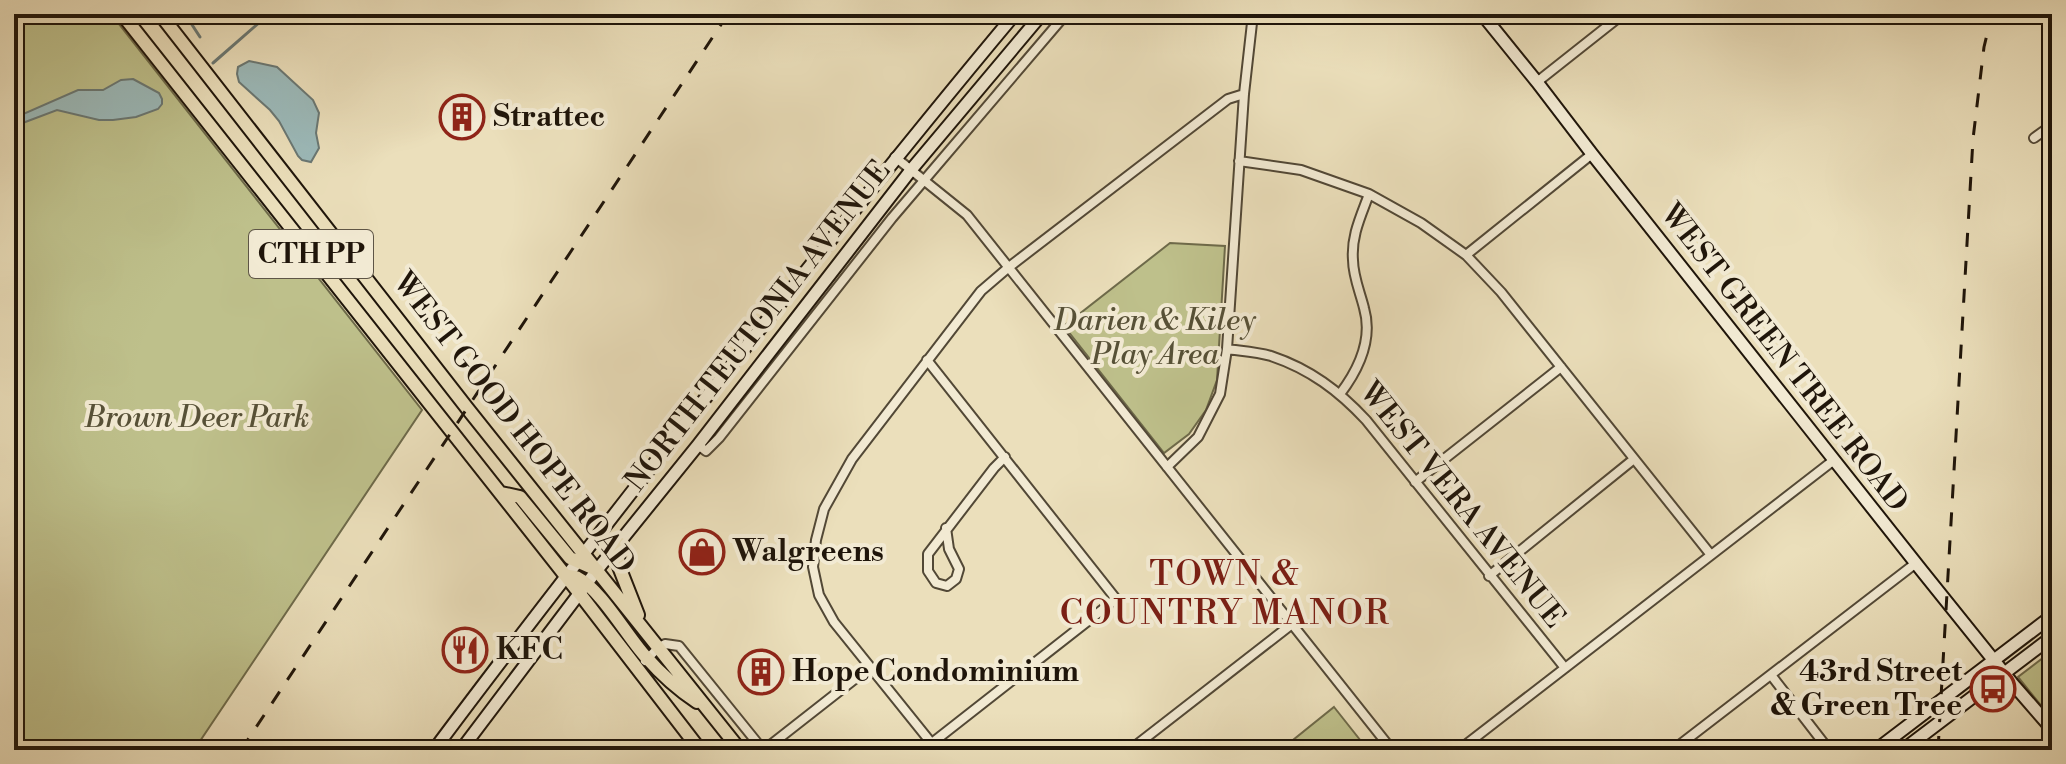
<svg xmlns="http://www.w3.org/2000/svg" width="2066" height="764" viewBox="0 0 2066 764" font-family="'Libre Bodoni',serif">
<rect width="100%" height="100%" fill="#ebdfbb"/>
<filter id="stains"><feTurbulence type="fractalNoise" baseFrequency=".0025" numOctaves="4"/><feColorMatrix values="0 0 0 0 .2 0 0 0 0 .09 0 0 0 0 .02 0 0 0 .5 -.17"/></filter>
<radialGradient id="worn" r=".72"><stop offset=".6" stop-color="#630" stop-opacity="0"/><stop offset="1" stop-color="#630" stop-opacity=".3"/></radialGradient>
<path fill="#bec08b" stroke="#6e6a4a" stroke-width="2" d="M 14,14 L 111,14 L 422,410 L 194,750 L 14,750 Z
M 1170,243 L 1225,246 L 1217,380 L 1206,410 L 1189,434 L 1164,453 L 1064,326 Z
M 2052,651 L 2052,719 L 2018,677 Z
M 1334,707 L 1368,750 L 1300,750 L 1293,740 Z"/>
<path fill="#9cbaba" stroke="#6a7874" stroke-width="2" d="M 249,61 L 277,67 L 313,100 L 319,113 L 316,133 L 319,148 L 311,162 L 302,160 L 298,156 L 279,121 L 270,110 L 239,82 L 237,74 L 238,67 Z
M 133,79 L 159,93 L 162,99 L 162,104 L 158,109 L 136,117 L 113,120 L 99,120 L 57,110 L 20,124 L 14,118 L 78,90 L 103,90 L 121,80 Z"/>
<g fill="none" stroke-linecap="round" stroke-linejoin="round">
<path stroke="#6a7874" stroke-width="3" d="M 185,14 L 200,37
M 213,63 L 269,14"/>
<g stroke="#524836" stroke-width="12">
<path id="street" d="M 1537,82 L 1623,14
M 2034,138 L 2052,125
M 895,157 L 967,215 L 1392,750
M 1239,161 L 1301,170 L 1369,194 L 1421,223 L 1466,255 L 1501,292 L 1711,555
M 1466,255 L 1592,154
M 1227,349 C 1241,351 1257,352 1271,356 C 1310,369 1339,391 1366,420 L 1565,668
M 927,360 L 1116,599 L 932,743
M 1340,394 C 1359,369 1373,339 1364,308 C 1360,292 1353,276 1353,260 C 1351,236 1361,216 1369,194
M 698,445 L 706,451 L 719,438 L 892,218 L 1066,14
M 1167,467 L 1198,437 L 1220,394 L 1227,349 L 1244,94 L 1253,14
M 1415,482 L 1561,367
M 946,528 L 949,549 L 959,569 L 956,579 L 947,586 L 936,583 L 928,571 L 928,554 L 994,468 L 1005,457
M 1489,576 L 1634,459
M 645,661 L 658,648 L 665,644 L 679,646 L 763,750
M 1771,675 L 1829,750
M 764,750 L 870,667
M 937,750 L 834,622 L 819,595 L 813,567 L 816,540 L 824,509 L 852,459 L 981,291 L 1009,267 L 1228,99 L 1244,94
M 1130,750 L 1292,624
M 1459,750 L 1834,460
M 1673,750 L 1916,563"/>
</g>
<g stroke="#1f150a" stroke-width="15">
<path id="secondary" d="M 1482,14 L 1537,82 L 1592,154 L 1922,571 L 2012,683 L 2052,729
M 434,750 C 515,641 598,535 681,429 C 791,289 901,150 1015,14
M 461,750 L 597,570 L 698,445 L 911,170 L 1042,14
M 1876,750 L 2052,616
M 1903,750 L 2052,637"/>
</g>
<g stroke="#1f150a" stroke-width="16">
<path id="primary" d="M 122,14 L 580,594 L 700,750
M 160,14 L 467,408 L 740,750
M 501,493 L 520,497 L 570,558 L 597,570
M 619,543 L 618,564 L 638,615
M 566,575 C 568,576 576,577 578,578 C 600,589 627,636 645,656 C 660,673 677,689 697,702"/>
</g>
<use href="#street" stroke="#f2ead3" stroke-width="8"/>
<use href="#secondary" stroke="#f2ead3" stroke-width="11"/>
<use href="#primary" stroke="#ebdfbb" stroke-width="12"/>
<path stroke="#1f150a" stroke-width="3" stroke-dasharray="14 14" stroke-linecap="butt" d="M 241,750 L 728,14
M 1938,750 L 1973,139 L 1984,47 L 1992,14"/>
</g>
<defs>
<g id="building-ring" transform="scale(2.3)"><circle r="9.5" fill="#f2ead3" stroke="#8f2418" stroke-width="1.5"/><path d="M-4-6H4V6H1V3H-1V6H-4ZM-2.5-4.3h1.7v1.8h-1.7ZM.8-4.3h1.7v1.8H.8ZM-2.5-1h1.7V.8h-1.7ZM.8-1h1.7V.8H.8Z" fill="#8f2418"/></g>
<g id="shop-ring" transform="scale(2.3)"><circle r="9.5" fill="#f2ead3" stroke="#8f2418" stroke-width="1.5"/><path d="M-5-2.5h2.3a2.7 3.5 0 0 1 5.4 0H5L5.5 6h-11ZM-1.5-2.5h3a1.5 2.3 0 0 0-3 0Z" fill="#8f2418"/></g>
<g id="restaurant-ring" transform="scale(2.3)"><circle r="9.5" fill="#f2ead3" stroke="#8f2418" stroke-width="1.5"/><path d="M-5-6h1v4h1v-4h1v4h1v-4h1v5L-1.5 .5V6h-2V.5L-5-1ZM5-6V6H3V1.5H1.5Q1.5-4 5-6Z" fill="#8f2418"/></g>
<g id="bus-ring" transform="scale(2.3)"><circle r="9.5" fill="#f2ead3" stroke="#8f2418" stroke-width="1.5"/><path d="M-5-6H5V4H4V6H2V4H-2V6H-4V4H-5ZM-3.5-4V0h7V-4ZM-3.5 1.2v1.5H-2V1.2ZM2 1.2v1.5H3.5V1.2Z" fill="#8f2418"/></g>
</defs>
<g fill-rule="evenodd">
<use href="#building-ring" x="462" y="117"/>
<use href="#shop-ring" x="702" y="552"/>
<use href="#restaurant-ring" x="465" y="650"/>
<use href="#building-ring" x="761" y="672"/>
<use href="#bus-ring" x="1993" y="689"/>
</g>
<g text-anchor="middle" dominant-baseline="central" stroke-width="8" stroke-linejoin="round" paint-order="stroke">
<rect fill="#f2ead3" stroke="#5e5546" stroke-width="2" x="249" y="230" width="124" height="48" rx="6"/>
<g font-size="28" font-weight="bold" fill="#1f150a">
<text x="311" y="254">CTH PP</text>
</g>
<g font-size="30" font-weight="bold" fill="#1f150a" stroke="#f2ead3" text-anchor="start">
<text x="493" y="117">Strattec</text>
<text x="733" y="552">Walgreens</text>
<text x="496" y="650">KFC</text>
<text x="792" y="672">Hope Condominium</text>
<text x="1962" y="672" text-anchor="end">43rd Street<tspan x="1962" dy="34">&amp; Green Tree</tspan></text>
</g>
<g font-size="30" font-style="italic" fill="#575137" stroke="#f2ead3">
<text x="1155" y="321">Darien &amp; Kiley<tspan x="1155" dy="34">Play Area</tspan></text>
<text x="197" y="418">Brown Deer Park</text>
</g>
<g font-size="30" fill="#1f150a" stroke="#f2ead3">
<text transform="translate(758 326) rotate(-52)">NORTH TEUTONIA AVENUE</text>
<text transform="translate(1784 358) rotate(52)">WEST GREEN TREE ROAD</text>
<text transform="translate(514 423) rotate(52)">WEST GOOD HOPE ROAD</text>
<text transform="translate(1462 505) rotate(51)">WEST VERA AVENUE</text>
</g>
<g font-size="34" letter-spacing="2" fill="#7a1f14" stroke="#f2ead3">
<text x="1225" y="575">TOWN &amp;<tspan x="1225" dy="39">COUNTRY MANOR</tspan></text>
</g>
</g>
<rect width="2066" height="764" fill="none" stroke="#ebdfbb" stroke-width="48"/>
<rect x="16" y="16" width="2034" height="732" fill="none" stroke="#1f150a" stroke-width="4"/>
<rect x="24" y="24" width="2018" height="716" fill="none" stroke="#1f150a" stroke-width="2"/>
<rect width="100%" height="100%" filter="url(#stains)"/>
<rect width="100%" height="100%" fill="url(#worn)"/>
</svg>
